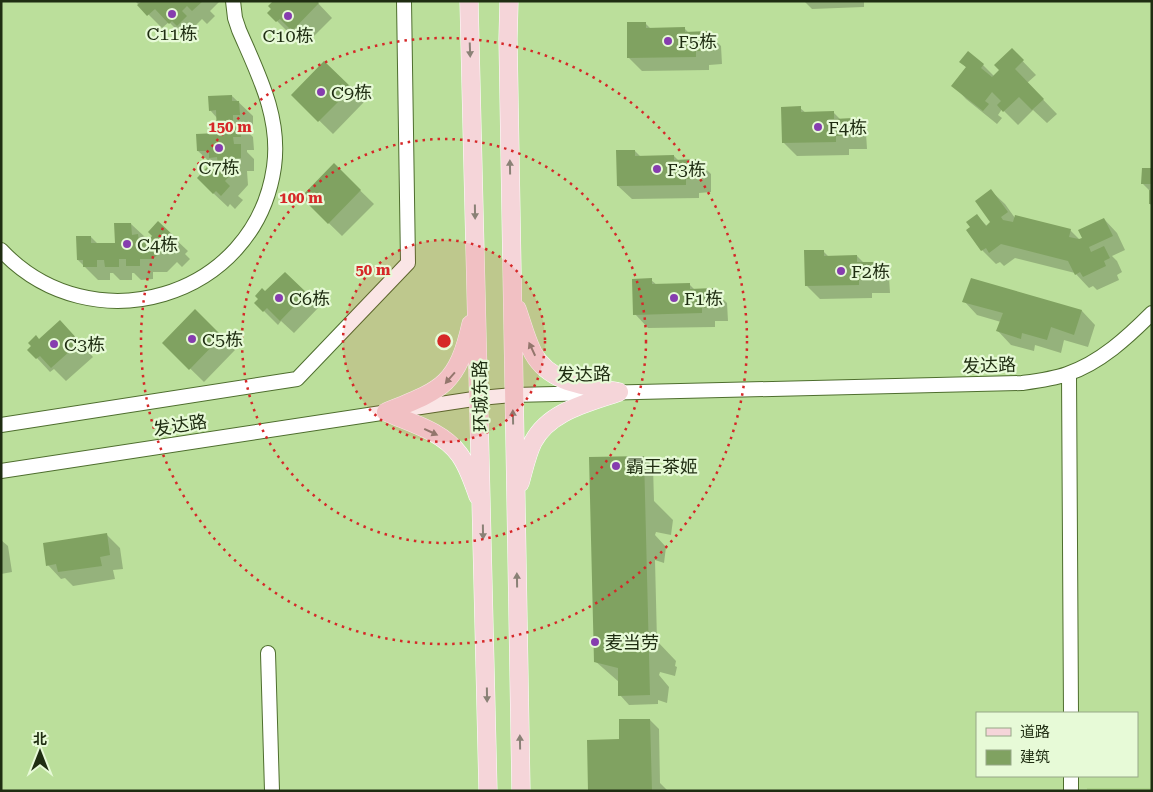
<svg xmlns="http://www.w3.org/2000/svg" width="1153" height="792" viewBox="0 0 1153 792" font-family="'Roboto Serif','Noto Sans SC',serif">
<rect width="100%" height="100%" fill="#bbdf9b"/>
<path fill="#afd78c" d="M 1087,788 L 1152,788 L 1152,791 L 1087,791 Z"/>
<path fill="#0003" d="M 135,1 L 220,1 L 210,11 L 215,16 L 207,24 L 202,19 L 195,26 L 199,31 L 191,39 L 186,34 L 183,36 L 169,22 L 162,28 Z
M 316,1 L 332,18 L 307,43 L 294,31 L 291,35 L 269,13 Z
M 804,1 L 881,1 L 881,2 L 864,2 L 864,7 L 812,9 Z
M 645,23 L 651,29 L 684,28 L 689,33 L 708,33 L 721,46 L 722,64 L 709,65 L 709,70 L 642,71 L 629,58 Z
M 1012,50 L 1036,75 L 1027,83 L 1057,114 L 1047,123 L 1033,110 L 1018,125 L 1002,109 L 998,115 L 1002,118 L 997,124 L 966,99 L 953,85 L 967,68 L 961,62 L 983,65 L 995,77 L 1001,70 Z
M 324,63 L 364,102 L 333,134 L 293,95 Z
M 232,96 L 253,116 L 253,128 L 246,128 L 246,130 L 253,137 L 254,150 L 247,150 L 247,152 L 254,159 L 254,171 L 247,171 L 248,185 L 238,196 L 243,200 L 235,209 L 230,204 L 228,207 L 212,192 L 212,173 L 219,165 L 212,164 L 198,151 L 218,135 L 217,118 L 210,110 Z
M 800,108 L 806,113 L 834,113 L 841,120 L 853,120 L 866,133 L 867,149 L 849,149 L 849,155 L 797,156 L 783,142 Z
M 635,151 L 641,157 L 674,156 L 679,161 L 697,161 L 711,174 L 711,192 L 699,193 L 699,198 L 632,199 L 618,186 Z
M 334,165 L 374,204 L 342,236 L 302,197 Z
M 1152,169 L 1152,206 L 1150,204 L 1150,191 L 1143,184 Z
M 991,191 L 1005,204 L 1015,218 L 1070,230 L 1080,240 L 1104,219 L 1117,233 L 1125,250 L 1112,256 L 1117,261 L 1122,272 L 1117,275 L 1119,280 L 1097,290 L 1093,286 L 1089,288 L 1075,273 L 1015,258 L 1004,266 L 1000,262 L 996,264 L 982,250 L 968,230 L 972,227 L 977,216 L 987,226 L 992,223 Z
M 158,223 L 188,251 L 185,254 L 190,259 L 182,267 L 177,262 L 167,272 L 153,272 L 153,279 L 141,280 L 134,273 L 132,273 L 132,280 L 120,280 L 113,273 L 110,273 L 110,280 L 98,280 L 78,260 L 91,237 L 98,244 L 116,244 L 131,224 L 145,237 L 146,244 L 154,236 Z
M 823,251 L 829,257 L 857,256 L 864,263 L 876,263 L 889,277 L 890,293 L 872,293 L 872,298 L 820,299 L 807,286 Z
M 285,274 L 319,307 L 294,333 L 281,321 L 278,325 L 256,303 Z
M 651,280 L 657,285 L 690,285 L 695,290 L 713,289 L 727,303 L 728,321 L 715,321 L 715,327 L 648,328 L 635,314 Z
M 972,280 L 1082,311 L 1095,325 L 1088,347 L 1064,340 L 1061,353 L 1035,345 L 1034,351 L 1011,345 L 998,331 L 1001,322 L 977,315 L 964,301 Z
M 195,311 L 235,350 L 204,382 L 164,343 Z
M 73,335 L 93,357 L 66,381 L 54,369 L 50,372 L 37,358 L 39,340 Z
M 643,457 L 653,466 L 654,501 L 673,520 L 671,535 L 656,532 L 655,535 L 666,547 L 664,563 L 655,560 L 657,641 L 676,661 L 675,666 L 677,667 L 675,676 L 660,672 L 659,675 L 669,687 L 667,703 L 658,700 L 658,704 L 629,705 L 620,695 L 619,682 L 595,661 Z
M 106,534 L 120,548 L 123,569 L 113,570 L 115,579 L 73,586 L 65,578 L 61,579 L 48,565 Z
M 1,540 L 8,546 L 12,572 L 1,574 Z
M 650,720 L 659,729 L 660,783 L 668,791 L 590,791 L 621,740 Z"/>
<path fill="#80a261" d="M 142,1 L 203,1 L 192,11 L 187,6 L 182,11 L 187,16 L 177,26 L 172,21 L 169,24 L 155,9 L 147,16 L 137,5 Z
M 273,1 L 317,1 L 319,3 L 292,31 L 280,19 L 276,22 L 267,13 L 271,9 L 268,6 Z
M 627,22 L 646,22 L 646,28 L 685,27 L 685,32 L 708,31 L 709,51 L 696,51 L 696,57 L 627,58 Z
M 1012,48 L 1024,60 L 1015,69 L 1044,99 L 1032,110 L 1019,97 L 1003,112 L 997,105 L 1001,101 L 992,92 L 985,101 L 989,104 L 983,111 L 951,86 L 966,67 L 959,62 L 968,51 L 984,64 L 981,68 L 992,77 L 999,70 L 994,65 Z
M 324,61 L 352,88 L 318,122 L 291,95 Z
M 232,95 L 232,101 L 239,101 L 240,115 L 233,115 L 233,123 L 240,122 L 241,137 L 233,137 L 234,144 L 241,144 L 241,158 L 234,158 L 234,171 L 225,181 L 230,186 L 221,196 L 216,191 L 213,194 L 197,178 L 207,167 L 212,171 L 218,165 L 217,157 L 209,158 L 209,151 L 197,151 L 196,134 L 217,133 L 216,110 L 209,111 L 208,96 Z
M 801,106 L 801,112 L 834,111 L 834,119 L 853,118 L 853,136 L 836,136 L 836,142 L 782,143 L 781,107 Z
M 616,150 L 635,150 L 635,156 L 674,155 L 674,160 L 697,159 L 698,179 L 686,179 L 686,185 L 617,186 Z
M 334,163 L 361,190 L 328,224 L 301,197 Z
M 1142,168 L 1152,168 L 1152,184 L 1141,184 Z
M 991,189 L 1008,212 L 1001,217 L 1003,220 L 1013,222 L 1015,215 L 1071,229 L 1069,237 L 1079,239 L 1082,238 L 1078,230 L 1104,218 L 1113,236 L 1089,247 L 1091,252 L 1104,246 L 1110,258 L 1104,261 L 1106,266 L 1083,277 L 1080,272 L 1075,275 L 1068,261 L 1001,244 L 989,253 L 986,248 L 981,251 L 966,230 L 970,227 L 966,222 L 977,214 L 986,226 L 990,222 L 975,201 Z
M 1149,190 L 1152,190 L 1152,204 L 1149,204 Z
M 158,221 L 175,237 L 172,240 L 177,244 L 168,254 L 163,249 L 153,259 L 140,259 L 140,266 L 126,266 L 126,259 L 119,259 L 119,267 L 105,267 L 104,260 L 97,260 L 97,267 L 83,267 L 83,260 L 77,260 L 76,236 L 91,236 L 91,243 L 115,243 L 114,223 L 131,223 L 132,235 L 138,234 L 139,242 L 146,242 L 152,236 L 148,232 Z
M 804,250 L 824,250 L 824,256 L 857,255 L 857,262 L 876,262 L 877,279 L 859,280 L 859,285 L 805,286 Z
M 285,272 L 307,293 L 280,321 L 267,308 L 263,312 L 254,303 L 258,299 L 255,296 L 262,288 L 265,291 Z
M 652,278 L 652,284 L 690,283 L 690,289 L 714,288 L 715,308 L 702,308 L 702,313 L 633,315 L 632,279 Z
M 971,278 L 1082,310 L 1074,335 L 1051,327 L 1047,340 L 1022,333 L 1021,339 L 996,331 L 1003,313 L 962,302 Z
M 195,309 L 222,336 L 189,370 L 162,343 Z
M 60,320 L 80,342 L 51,368 L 40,356 L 36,359 L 27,350 L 31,346 L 28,343 L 36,335 L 39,339 Z
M 644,456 L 650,695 L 618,696 L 618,668 L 594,662 L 589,457 Z
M 107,533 L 110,555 L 100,557 L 102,566 L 58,572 L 56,564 L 46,566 L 43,543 Z
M 619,719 L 650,719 L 652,791 L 588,791 L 587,740 L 619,739 Z"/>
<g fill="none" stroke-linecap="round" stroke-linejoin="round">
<g stroke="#4e6e2e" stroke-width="16">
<path id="minor" d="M 1,250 C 91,346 255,299 274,167 C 281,117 258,74 239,30 L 235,18 L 233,1
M 1069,374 L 1071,713
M 1,425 L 297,379 L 408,263 L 404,1
M 1,471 L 480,398 L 513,395 L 1022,383 C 1037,381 1053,379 1067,374 C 1100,363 1128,337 1152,313
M 268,653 L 272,791
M 1071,776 L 1071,791"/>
</g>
<g stroke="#fff" stroke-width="19">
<path id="major" d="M 469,1 L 488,791
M 509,1 L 508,39 L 521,791
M 517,309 C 522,323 526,339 533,353 C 550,384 587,386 618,392
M 386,412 C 441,390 457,386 471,324
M 386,412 C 411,423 442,431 459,454 C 468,466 473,482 478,496
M 520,483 C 524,469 527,454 533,442 C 549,411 588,403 619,392"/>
</g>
<use href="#minor" stroke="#fff" stroke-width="14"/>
<use href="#major" stroke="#f5d5d9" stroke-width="18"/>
</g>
<defs><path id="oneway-solid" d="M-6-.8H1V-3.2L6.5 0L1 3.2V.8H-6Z" transform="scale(1.25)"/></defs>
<g fill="#8a8176">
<use href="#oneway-solid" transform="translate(470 50) rotate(88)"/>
<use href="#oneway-solid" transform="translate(510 167) rotate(-91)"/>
<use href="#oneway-solid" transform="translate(475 212) rotate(89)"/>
<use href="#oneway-solid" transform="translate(532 349) rotate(-115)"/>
<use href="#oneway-solid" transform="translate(450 378) rotate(131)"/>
<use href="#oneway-solid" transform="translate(513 417) rotate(-91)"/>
<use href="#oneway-solid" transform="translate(431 432) rotate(25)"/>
<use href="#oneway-solid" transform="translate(483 532) rotate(89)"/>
<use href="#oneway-solid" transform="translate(517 580) rotate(-91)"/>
<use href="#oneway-solid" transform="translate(487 695) rotate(89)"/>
<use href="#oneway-solid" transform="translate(520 742) rotate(-91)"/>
</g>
<circle cx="444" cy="341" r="101" fill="#d62828" fill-opacity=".12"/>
<g fill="none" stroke="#d62828" stroke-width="2.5" stroke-dasharray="2.5 5">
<circle cx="444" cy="341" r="101"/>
<circle cx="444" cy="341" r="202"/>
<circle cx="444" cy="341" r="303"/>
</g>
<g fill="#863daf" stroke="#e7fad7" stroke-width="2">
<circle cx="172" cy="14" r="5"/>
<circle cx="288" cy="16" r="5"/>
<circle cx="668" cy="41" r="5"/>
<circle cx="321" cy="92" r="5"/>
<circle cx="818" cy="127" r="5"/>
<circle cx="219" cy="148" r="5"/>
<circle cx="657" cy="169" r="5"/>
<circle cx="127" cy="244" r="5"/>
<circle cx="841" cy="271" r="5"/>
<circle cx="279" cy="298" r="5"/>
<circle cx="674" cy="298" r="5"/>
<circle cx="192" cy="339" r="5"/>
<circle cx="54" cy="344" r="5"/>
<circle cx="616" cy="466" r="5"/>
<circle cx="595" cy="642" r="5"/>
</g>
<g text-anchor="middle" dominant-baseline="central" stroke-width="4.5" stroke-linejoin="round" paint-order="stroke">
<g font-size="18" fill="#1f2d12" stroke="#e7fad7" text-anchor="start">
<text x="172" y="33" text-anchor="middle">C11栋</text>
<text x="288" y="35" text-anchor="middle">C10栋</text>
<text x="678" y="41">F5栋</text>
<text x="331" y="92">C9栋</text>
<text x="828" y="127">F4栋</text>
<text x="219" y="167" text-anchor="middle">C7栋</text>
<text x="667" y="169">F3栋</text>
<text x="137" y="244">C4栋</text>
<text x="851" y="271">F2栋</text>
<text x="289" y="298">C6栋</text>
<text x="684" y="298">F1栋</text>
<text x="202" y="339">C5栋</text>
<text x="64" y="344">C3栋</text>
<text x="626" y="466">霸王茶姬</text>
<text x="605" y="642">麦当劳</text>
</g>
<g font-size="18" fill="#1f2d12" stroke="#e7fad7">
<text transform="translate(989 365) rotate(-2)">发达路</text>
<text transform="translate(584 374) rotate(-1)">发达路</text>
<text transform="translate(480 396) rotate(-91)">环城东路</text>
<text transform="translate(180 425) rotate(-9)">发达路</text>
</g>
</g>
<circle cx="444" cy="341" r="8" fill="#d62828" stroke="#e7fad7" stroke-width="2.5"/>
<g font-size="15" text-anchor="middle" font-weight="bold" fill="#d62828" stroke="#e7fad7" stroke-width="4.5" stroke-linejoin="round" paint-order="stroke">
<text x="230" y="132">150 m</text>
<text x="301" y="203">100 m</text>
<text x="373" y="275">50 m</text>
</g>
<rect width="1153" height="792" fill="none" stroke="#1f2d12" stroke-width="5"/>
<rect x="976" y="712" width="162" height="65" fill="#e7fad7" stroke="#97a888"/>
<rect x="986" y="728" width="25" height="8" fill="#f5d5d9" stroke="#97a888"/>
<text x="1020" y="737" font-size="15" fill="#1f2d12">道路</text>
<rect x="986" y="750" width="25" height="15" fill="#80a261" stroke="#97a888"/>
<text x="1020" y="762" font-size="15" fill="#1f2d12">建筑</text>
<g transform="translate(40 752)" stroke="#e7fad7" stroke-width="4" paint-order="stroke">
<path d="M0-4L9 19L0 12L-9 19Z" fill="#1f2d12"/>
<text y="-8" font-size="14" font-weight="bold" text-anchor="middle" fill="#1f2d12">北</text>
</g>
</svg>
